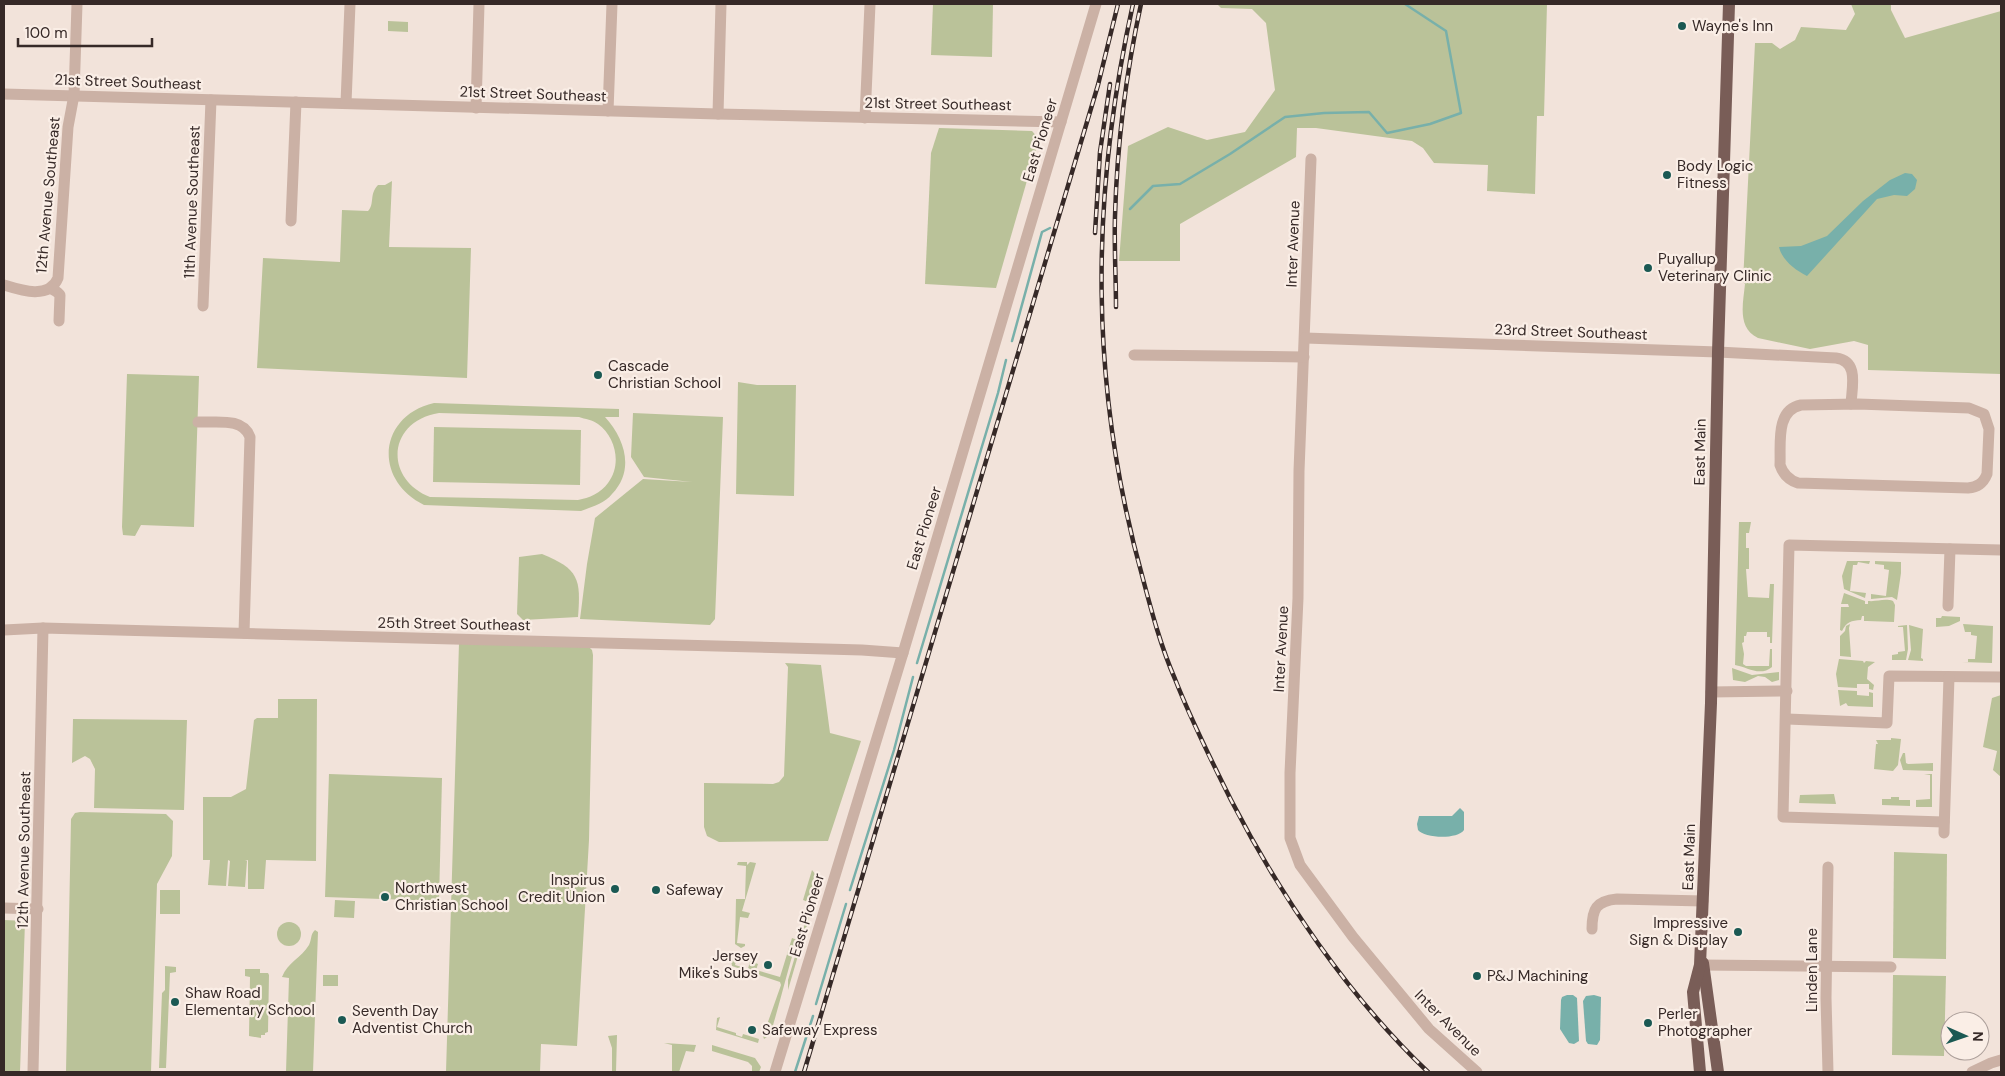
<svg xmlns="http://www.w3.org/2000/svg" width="2005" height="1076" font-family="'DM Sans',sans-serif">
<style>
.green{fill:#bac299;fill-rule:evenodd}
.water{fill:#78b0aa}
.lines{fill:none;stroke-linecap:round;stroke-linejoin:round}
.stream{stroke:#78b0aa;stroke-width:2.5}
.minor{stroke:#cbb1a5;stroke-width:11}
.major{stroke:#795d57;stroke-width:12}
.rail-casing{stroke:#362927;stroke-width:4.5}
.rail{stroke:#faeee6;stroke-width:2.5;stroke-dasharray:8;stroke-linecap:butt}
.poi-dot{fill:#1b5953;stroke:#faeee6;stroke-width:2}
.labels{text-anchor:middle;stroke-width:4.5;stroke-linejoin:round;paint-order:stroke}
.poi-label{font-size:15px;fill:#362927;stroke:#faeee6;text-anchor:start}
.street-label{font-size:15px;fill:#362927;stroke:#faeee6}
</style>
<rect width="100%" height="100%" fill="#f2e3da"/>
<g class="green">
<path d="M933 4H993L992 57 931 55Z"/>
<path d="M1217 4H1547L1544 116H1537L1535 194 1487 191 1488 165 1434 163 1423 148 1412 141 1316 128H1297L1296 157 1180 224V261H1119L1128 146 1168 127 1207 140 1245 132 1275 90 1266 23 1252 9 1221 8Z"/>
<path d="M1851 4H1891V10L1905 38 2001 11V374L1868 370V345L1854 341 1810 349 1758 338C1737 328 1743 304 1745 284L1743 282 1755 43H1772L1780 49 1795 40 1801 27 1846 30 1855 14Z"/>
<path d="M388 21 408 22V32L388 31Z"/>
<path d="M939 128 1032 131 1039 139 996 288 925 284 931 153Z"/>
<path d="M392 181 389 247 471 248 467 378 257 368 263 258 340 262 342 210 368 211C375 204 369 194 378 185H385Z"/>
<path d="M127 374 199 376 194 527 141 525 135 536 123 535 122 527Z"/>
<path d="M738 382 757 385H796L794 496 736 494Z"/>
<path d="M434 403 619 409V417H605C625 439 635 470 612 494 605 503 592 507 581 511L424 505C373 480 378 416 434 403ZM439 413 579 417C585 419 593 420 598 424 616 437 622 465 608 483 601 493 589 498 578 500L430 497C383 478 388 421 439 413Z"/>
<path d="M633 413 723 417 715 619 710 625 580 619 587 564 595 518 643 479 692 482 644 477 631 457Z"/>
<path d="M434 427 581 430 580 485 433 482Z"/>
<path d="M1739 522H1751L1749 533H1746V548H1749V569H1746L1748 597 1769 598 1770 584H1774L1772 643H1770V637H1767V632H1747L1746 636H1744V642L1742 643 1744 654 1743 664 1746 666H1769L1770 649H1772V667C1760 677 1747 667 1735 665Z"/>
<path d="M542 554C579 569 581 579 578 617L523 620 517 614 519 557Z"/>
<path d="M1847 561H1870L1869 564 1858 562 1857 565H1853L1850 591 1866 593 1865 598 1844 589 1842 576Z"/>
<path d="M1875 561 1901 562V573L1897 600 1892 597 1871 599V594L1886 596 1889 570 1884 569V565L1875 564Z"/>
<path d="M1844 593 1865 601V604H1868V601C1877 602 1884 598 1893 601L1895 605 1894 622 1867 621H1864V616H1862L1861 620C1851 621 1847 621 1842 631L1840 630 1841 607H1849L1848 604H1841Z"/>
<path d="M1942 616 1960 617V621L1949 626 1936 627V618H1941Z"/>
<path d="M1850 624 1849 628 1851 657 1840 656V636L1845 631 1846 626Z"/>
<path d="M1963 624 1993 626 1992 663 1962 662H1968V659H1975L1977 636 1971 635V632H1965Z"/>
<path d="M1907 625 1908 649 1906 660H1892V655L1898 654V652L1905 651 1903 627H1898V626Z"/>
<path d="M1909 625 1923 629 1921 658 1923 659V661L1908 660 1911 650Z"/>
<path d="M459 643 589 647 592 650 593 655 589 840 577 1046 541 1044 540 1072H446Z"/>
<path d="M1839 659 1863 661 1864 663 1866 661 1875 662 1868 667 1867 679 1874 685 1873 690 1869 689V684H1857V688L1838 687 1836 674Z"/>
<path d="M785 663 821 665 830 733 861 741 828 841 719 842 707 836 704 827V783L773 784 779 782 784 776 788 667Z"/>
<path d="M1732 668 1752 675 1779 672V680L1772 682 1765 677 1758 676 1745 682 1733 680Z"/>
<path d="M1838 690 1857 691V695L1869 696V692L1873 693V707L1848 706 1846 703 1840 706Z"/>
<path d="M2001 695V777L1993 770 1997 751 1983 747 1992 698Z"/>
<path d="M278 699H317L316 861 266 860 264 889H248V860L245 861H247L245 887 228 886 230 861 228 860 226 886 208 885 210 860H203V797H231L246 789 254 720 257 718H278Z"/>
<path d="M73 719 187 720 184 810 94 808 95 769 90 759 85 756 72 763Z"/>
<path d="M1891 738 1901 739 1898 765 1893 771 1874 769 1876 744H1878L1876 740H1891Z"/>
<path d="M1903 753H1905L1906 763 1908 764 1933 763V771L1903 770 1900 760Z"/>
<path d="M329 774 442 778 439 901 325 897Z"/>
<path d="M1924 774H1932V807H1916V800L1930 799V775Z"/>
<path d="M1834 794 1836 804 1799 803 1800 795Z"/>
<path d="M1891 797H1899V800H1910V806L1882 805V799H1891Z"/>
<path d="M80 812 166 814 173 821 172 856 157 884 151 1072H66L71 819 75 813Z"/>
<path d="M1894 852 1947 854 1946 959 1893 958Z"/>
<path d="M738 862H747V865L750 862 756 863 742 911 750 913 748 918 740 917 737 943 745 944V946L741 948 735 944 736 899H745L746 866 737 865Z"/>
<path d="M812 870 816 875 808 902 803 900Z"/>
<path d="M819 876V884L788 990V980Z"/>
<rect x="160" y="890" width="20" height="24"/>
<path d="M335 900 355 901 354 918 334 917Z"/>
<path d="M4 920 25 921 20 1072 4 1071Z"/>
<circle cx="289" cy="934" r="12"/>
<path d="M315 930 318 932 313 1072H286L289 978 282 977C288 962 301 958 309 945 312 939 310 935 315 930Z"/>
<path d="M792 938 797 940C787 972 780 1003 770 1035L764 1039 763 1036 781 985 780 982 732 966 731 959 733 957H737L735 965 748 969 750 961 758 964 756 970 780 977Z"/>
<path d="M165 966 176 967V972L170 973 166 1068H159L162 993 165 990Z"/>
<path d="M245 969H260V973H268L269 975 268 1032 265 1033V1035H261V1038L249 1036 250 977 245 976Z"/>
<rect x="323" y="975" width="15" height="11"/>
<path d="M1893 975 1946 976 1944 1056 1892 1055Z"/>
<path d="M720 1017 717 1027 736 1033V1035L742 1037 743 1034 759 1039 758 1043 716 1030 717 1018Z"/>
<path d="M617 1035 616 1072H612V1048L608 1036Z"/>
<path d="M664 1043 696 1045 694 1052 686 1051 679 1072H672V1045Z"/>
<path d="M712 1045 755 1058 761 1067 759 1072H752V1066L748 1062 712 1051Z"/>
</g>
<g class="water">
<path d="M1905 173 1912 174 1917 180 1915 189 1907 196 1894 195 1877 199 1807 276C1795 270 1782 260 1779 247L1801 246 1827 236 1863 201 1890 180Z"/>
<path d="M1460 808 1464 812V830C1457 840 1424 838 1418 830L1417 824 1419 816H1452Z"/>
<path d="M1567 995H1573L1577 998 1579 1041 1574 1044 1569 1043 1560 1029 1561 1000 1562 997Z"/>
<path d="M1594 995 1601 997 1600 1040 1597 1045 1588 1044 1586 1041 1583 1001 1586 996Z"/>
</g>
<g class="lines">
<g class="stream">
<path d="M1130 209 1153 186 1180 184 1230 154 1285 117 1324 113 1369 112 1387 133 1430 124 1461 113 1446 31 1405 4"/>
<path d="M1012 341 1042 232 1050 228"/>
<path d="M917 663 998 393 1006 360"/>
<path d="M850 890 894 750 913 677"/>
<path d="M816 1004 846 904"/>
<path d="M795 1072 813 1016"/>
</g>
<g class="minor">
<path d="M4 94 718 114 1061 122"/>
<path d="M346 103 350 4"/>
<path d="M476 108 479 4"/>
<path d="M608 111 612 4"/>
<path d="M718 114 721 4"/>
<path d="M865 118 870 4"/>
<path d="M1311 159 1299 471 1298 598 1290 773V838L1300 865 1353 937 1429 1029 1477 1072"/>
<path d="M291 221 296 102"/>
<path d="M4 285C20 290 49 300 58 278L68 127 74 95 77 4"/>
<path d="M50 288 57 292 60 295 59 321"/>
<path d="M203 306 211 100"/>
<path d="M1305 338 1718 352 1836 358C1859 361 1852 386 1851 404"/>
<path d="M1134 355 1304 357"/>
<path d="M1858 404 1969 408 1984 414 1989 429 1987 474C1983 484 1977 487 1968 488L1798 483C1789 480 1783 474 1780 465 1781 445 1775 410 1801 405Z"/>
<path d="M198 422C216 423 243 417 250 437L244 633"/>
<path d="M1948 606 1950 549"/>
<path d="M4 630 43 628 862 650 903 653"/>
<path d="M1711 692 1787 691"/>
<path d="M1787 719 1887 723 1889 676 2001 677"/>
<path d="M1944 822 1783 817 1789 545 2001 550"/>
<path d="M1944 833 1949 677"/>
<path d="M4 908 38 909"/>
<path d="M1592 929C1592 909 1596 901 1617 899L1703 901"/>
<path d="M1700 965 1891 967"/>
<path d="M33 1072 43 628"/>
<path d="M775 1072 903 653 1096 4"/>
<path d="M1828 1072 1826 998 1828 867"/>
<path d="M1972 1072 1991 1063 2001 1060"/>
</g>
<g class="major">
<path d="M1703 963 1718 1072"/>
<path d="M1700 1072 1693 992 1700 965 1711 703 1718 352 1729 4"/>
</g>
<defs>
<g id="rail">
<path d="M1133 4C1090 199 1089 386 1143 579 1152 613 1161 647 1175 679 1191 720 1211 760 1231 800 1281 897 1349 997 1428 1072"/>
<path d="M1095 233 1100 152 1110 84"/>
<path d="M1116 307C1116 277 1114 246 1115 216 1117 145 1126 73 1141 4"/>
<path d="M804 1072 1098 85 1118 4"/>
</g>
</defs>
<use href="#rail" class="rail-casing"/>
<use href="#rail" class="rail"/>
</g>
<g class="poi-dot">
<circle cx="1682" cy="26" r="5"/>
<circle cx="1667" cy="175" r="5"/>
<circle cx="1648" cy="268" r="5"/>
<circle cx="598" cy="375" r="5"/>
<circle cx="615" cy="889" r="5"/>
<circle cx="656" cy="890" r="5"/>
<circle cx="385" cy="897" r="5"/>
<circle cx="1738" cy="932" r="5"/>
<circle cx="768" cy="965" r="5"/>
<circle cx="1477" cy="976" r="5"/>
<circle cx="175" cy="1002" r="5"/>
<circle cx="342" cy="1020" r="5"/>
<circle cx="1648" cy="1023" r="5"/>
<circle cx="752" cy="1030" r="5"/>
</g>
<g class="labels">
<g class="poi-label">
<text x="1692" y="31">Wayne's Inn</text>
<text x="1677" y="171">Body Logic<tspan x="1677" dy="17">Fitness</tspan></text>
<text x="1658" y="264">Puyallup<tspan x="1658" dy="17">Veterinary Clinic</tspan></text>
<text x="608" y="371">Cascade<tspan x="608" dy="17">Christian School</tspan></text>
<text x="605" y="885" text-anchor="end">Inspirus<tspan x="605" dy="17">Credit Union</tspan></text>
<text x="395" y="893">Northwest<tspan x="395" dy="17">Christian School</tspan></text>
<text x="666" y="895">Safeway</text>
<text x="1728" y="928" text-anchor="end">Impressive<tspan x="1728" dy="17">Sign &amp; Display</tspan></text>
<text x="758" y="961" text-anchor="end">Jersey<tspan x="758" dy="17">Mike's Subs</tspan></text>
<text x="1487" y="981">P&amp;J Machining</text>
<text x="185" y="998">Shaw Road<tspan x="185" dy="17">Elementary School</tspan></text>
<text x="352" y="1016">Seventh Day<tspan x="352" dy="17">Adventist Church</tspan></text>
<text x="1658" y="1019">Perler<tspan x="1658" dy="17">Photographer</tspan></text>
<text x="762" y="1035">Safeway Express</text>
</g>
<g class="street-label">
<text transform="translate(128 82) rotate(2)" y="5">21st Street Southeast</text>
<text transform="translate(533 94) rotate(2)" y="5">21st Street Southeast</text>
<text transform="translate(938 104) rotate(1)" y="5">21st Street Southeast</text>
<text transform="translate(1040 140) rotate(-73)" y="5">East Pioneer</text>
<text transform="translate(48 195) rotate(-85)" y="5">12th Avenue Southeast</text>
<text transform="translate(192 202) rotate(-88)" y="5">11th Avenue Southeast</text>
<text transform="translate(1293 244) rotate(-88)" y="5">Inter Avenue</text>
<text transform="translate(1571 332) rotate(2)" y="5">23rd Street Southeast</text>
<text transform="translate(1700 452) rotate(-89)" y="5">East Main</text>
<text transform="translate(924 528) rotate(-73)" y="5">East Pioneer</text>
<text transform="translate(454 624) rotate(1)" y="5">25th Street Southeast</text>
<text transform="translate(1281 649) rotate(-87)" y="5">Inter Avenue</text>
<text transform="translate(24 850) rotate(-89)" y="5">12th Avenue Southeast</text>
<text transform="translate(1689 857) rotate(-88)" y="5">East Main</text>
<text transform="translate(807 915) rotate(-73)" y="5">East Pioneer</text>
<text transform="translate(1812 970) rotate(-90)" y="5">Linden Lane</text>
<text transform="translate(1448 1023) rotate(45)" y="5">Inter Avenue</text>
</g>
</g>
<rect width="2005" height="1076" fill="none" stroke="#362927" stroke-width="10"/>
<g transform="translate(1965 1036) rotate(92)"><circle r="24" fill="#faeee6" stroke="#ac9f9a"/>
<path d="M0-4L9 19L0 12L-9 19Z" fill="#1b5953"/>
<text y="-8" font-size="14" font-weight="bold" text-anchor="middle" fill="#362927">N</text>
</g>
<path d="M18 38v8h134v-8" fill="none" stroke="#362927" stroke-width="2.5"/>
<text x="25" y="38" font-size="15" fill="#362927" stroke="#faeee6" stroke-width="4" paint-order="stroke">100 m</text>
</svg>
